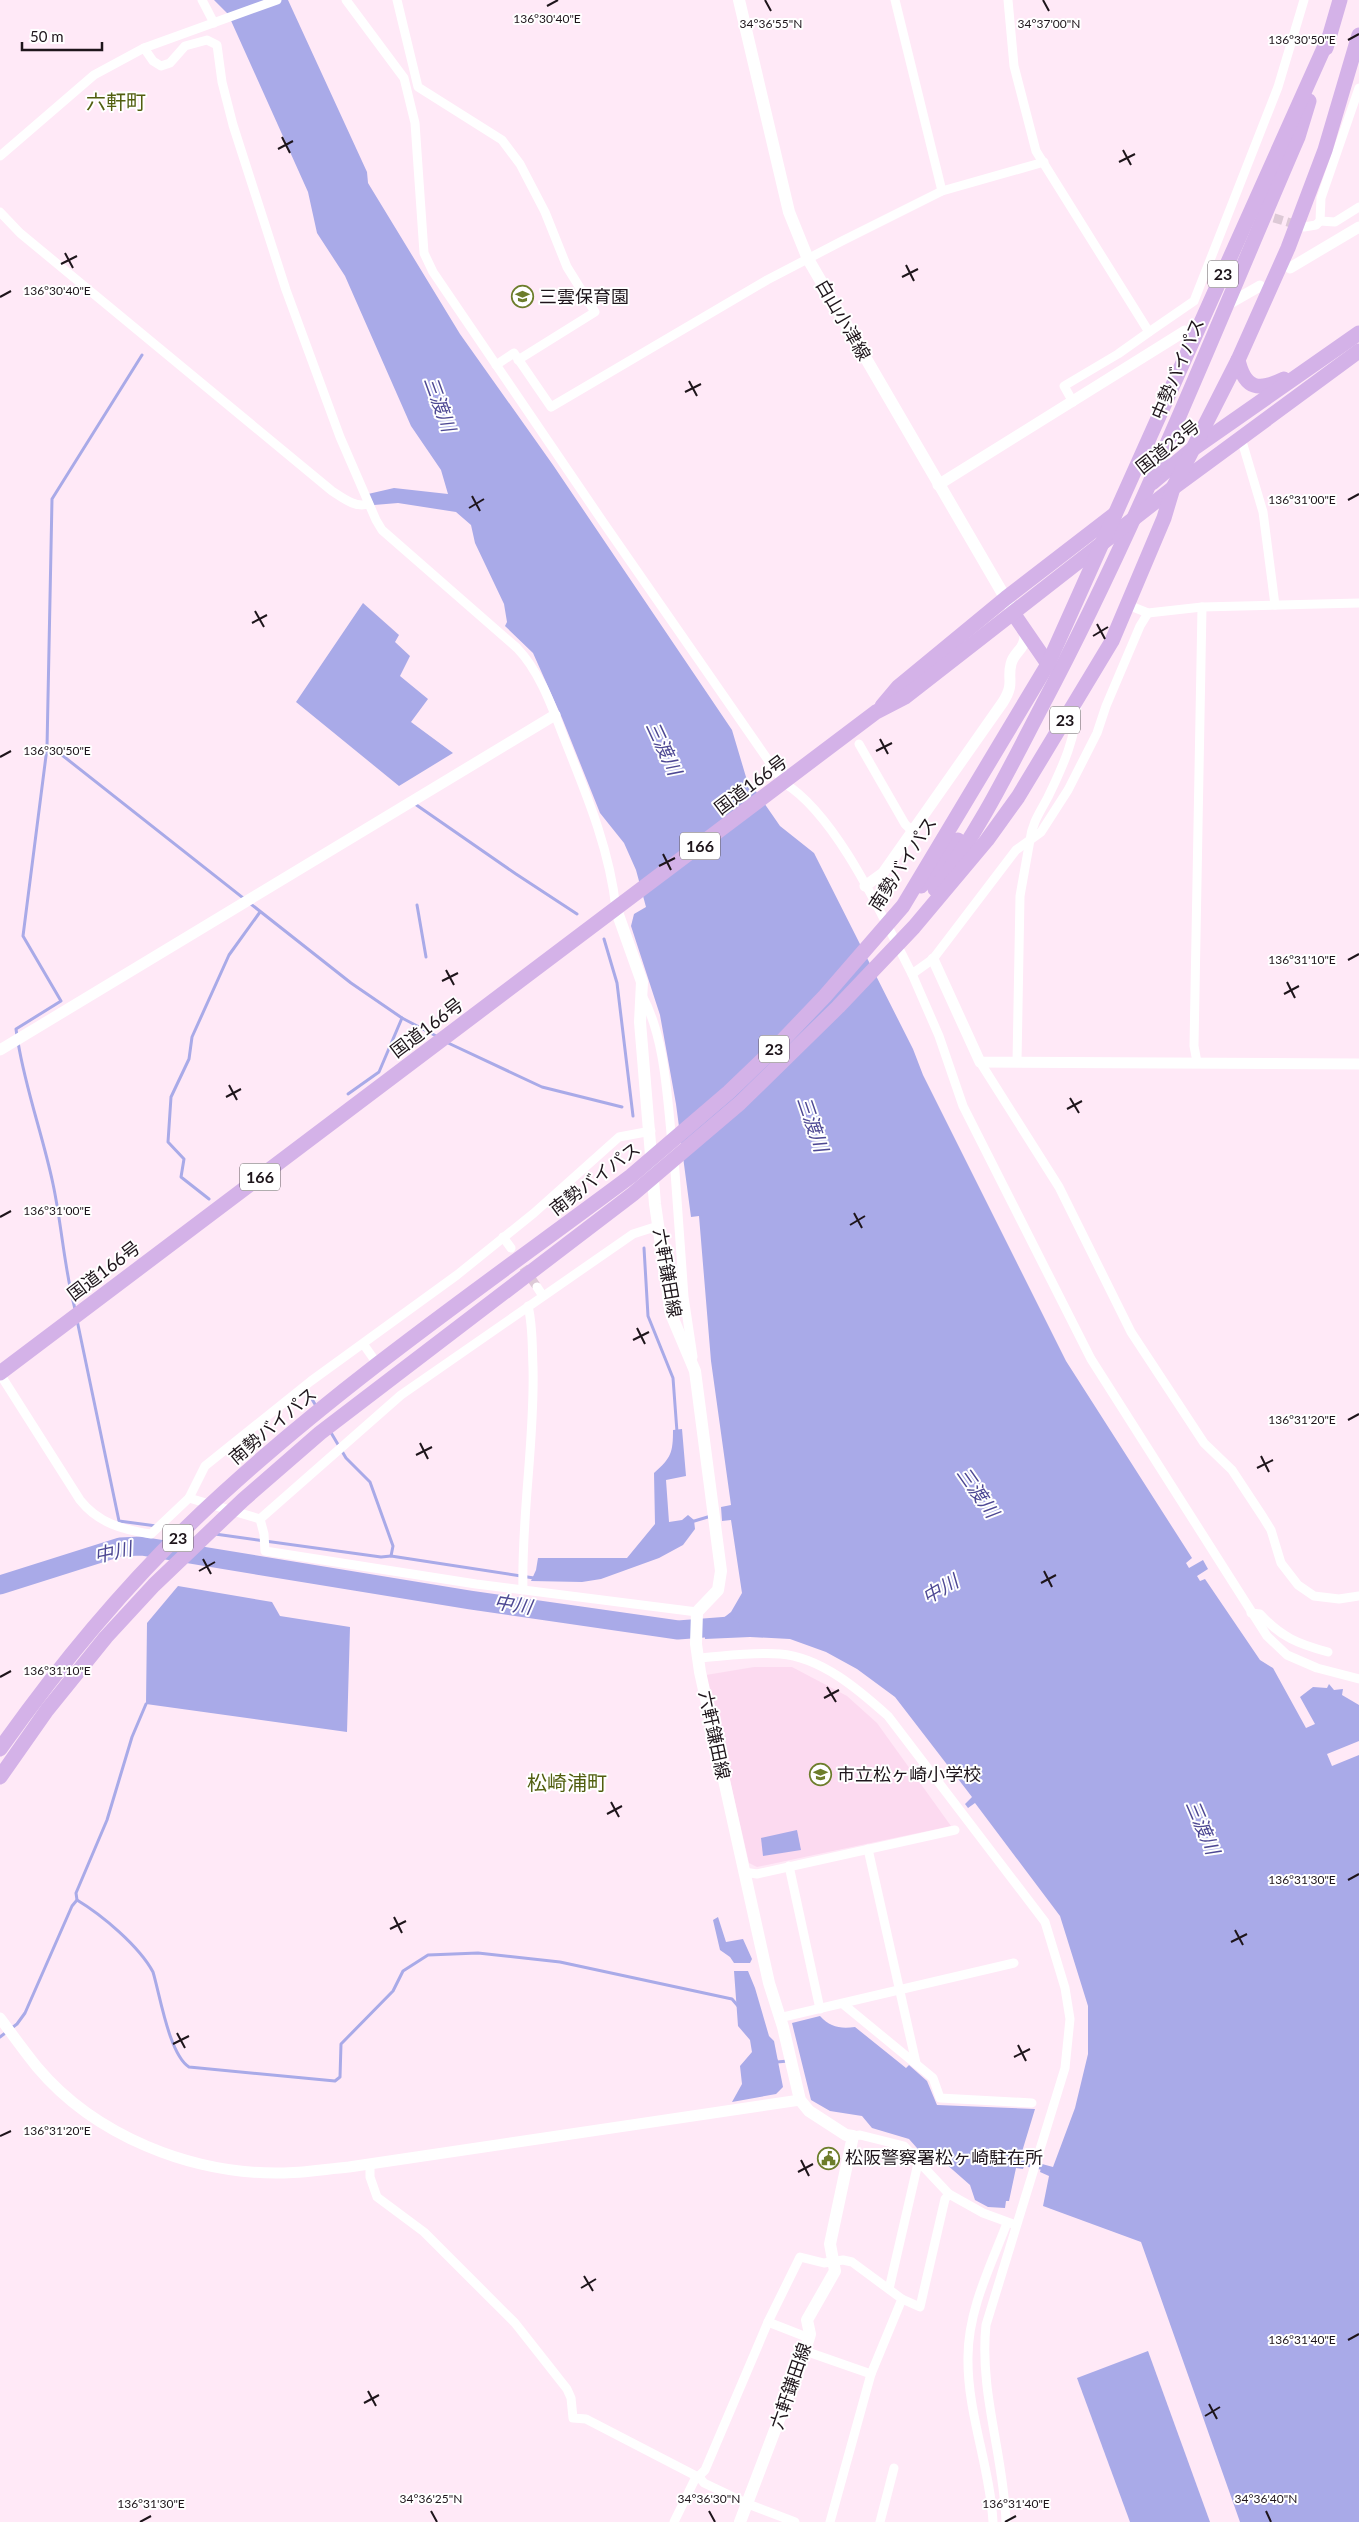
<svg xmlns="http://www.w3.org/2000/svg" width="1359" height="2522" font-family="Lato,'Noto Sans JP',sans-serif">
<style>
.built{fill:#fcdaf0}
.water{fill:#a9aae8}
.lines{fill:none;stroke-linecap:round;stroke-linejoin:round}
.stream{stroke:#a9aae8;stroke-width:3}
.river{stroke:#a9aae8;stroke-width:19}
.minor-tunnel{stroke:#ddc9d6;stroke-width:9;stroke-dasharray:9 4.5;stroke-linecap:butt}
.minor{stroke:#fff;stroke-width:9}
.tertiary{stroke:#fff;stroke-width:11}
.secondary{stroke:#fff;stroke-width:12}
.trunk{stroke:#d4b2e8;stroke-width:15}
.ticks{fill:none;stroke:#1e151b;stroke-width:2}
.labels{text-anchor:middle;stroke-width:4;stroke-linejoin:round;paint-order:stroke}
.shield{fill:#fff;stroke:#625b5f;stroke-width:1}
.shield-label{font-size:16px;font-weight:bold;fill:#1e151b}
.poi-label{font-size:18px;fill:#1e151b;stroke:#fff;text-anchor:start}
.street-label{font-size:18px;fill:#1e151b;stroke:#fff}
.water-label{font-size:19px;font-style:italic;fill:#4d4893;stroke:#fff}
.quarter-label{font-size:20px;fill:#515e0f;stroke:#fff}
.ticks-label{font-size:12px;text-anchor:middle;fill:#1e151b;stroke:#fff;stroke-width:4;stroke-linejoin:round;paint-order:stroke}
</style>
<rect width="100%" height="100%" fill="#ffe9f7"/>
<path class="built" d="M754 1667H792L847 1696 877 1723 951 1826 757 1867 749 1863 706 1675Z"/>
<g class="water">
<path d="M214 0H288L367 172 368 183 460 334 553 465 732 730 746 777 780 826 814 853 913 1049 923 1075 1066 1361 1192 1558 1186 1563 1189 1568 1203 1560 1208 1569 1197 1576 1200 1581 1205 1579 1260 1660 1273 1668 1306 1728 1315 1724 1300 1697 1313 1687 1327 1688 1329 1684 1334 1690 1343 1689 1342 1695 1359 1705V1741L1327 1754 1332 1766 1359 1755V2522H1240L1141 2242 1043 2206 1049 2176 1040 2172 1042 2164 1053 2167 1075 2108 1088 2054V2006L1060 1916 975 1803 968 1808 965 1804 972 1797 895 1697 857 1669 826 1652 790 1639 750 1637 705 1639V1620L722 1619 731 1612 742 1593 731 1520 722 1521 721 1507 731 1505 711 1361 699 1216 691 1217 676 1104 660 1015 631 926 634 914 646 907 636 870 624 843 600 813 562 718 533 653 505 626 507 622 504 604 475 543 471 525 456 512 398 503 374 505 368 494 394 488 448 494 441 470 411 426 345 276 317 233 308 192 228 14Z"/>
<path d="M363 603 399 635 395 642 410 656 400 676 428 699 411 722 453 753 399 786 296 702Z"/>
<path d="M682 1429 686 1476 666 1480 669 1522 682 1520 688 1515 694 1520 695 1529 683 1545 659 1558 601 1579 582 1582 531 1581 536 1570 538 1558H627L655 1524 654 1473C671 1458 673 1453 673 1430Z"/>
<path d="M178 1586 272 1602 280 1616 350 1627 347 1732 146 1704 147 1623Z"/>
<path d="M797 1830 801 1850 763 1856 761 1838Z"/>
<path d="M718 1917 726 1942 743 1939 752 1959 750 1963H734L730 1957 720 1950 713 1920Z"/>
<path d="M734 1971H748L755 1988 769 2036 774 2041 783 2087 776 2094 732 2102 742 2084 740 2066 752 2052 750 2040 738 2026Z"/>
<path d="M820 2016C830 2027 840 2029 855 2027L906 2068 909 2065 927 2081 937 2105 1035 2109 1021 2155 1027 2159 1023 2169 1016 2168 1009 2201H1006L1005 2208 988 2207 975 2200 970 2185 945 2163 924 2156 909 2139 872 2128 862 2116 830 2111 811 2100 792 2023Z"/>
<path d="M1148 2351 1210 2522H1130L1077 2378Z"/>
</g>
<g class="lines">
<g class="stream">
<path d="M47 748H53L351 983 402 1018 438 1037"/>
<path d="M415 804 516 874 577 914"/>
<path d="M417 905 426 957"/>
<path d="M604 939 617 983 633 1116"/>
<path d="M17 1036 16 1029 61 1001 23 936 47 748 52 499 142 355"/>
<path d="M18 1042C26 1091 43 1136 53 1184 62 1226 64 1268 75 1309"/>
<path d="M446 1042 542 1087 622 1107"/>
<path d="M348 1094 379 1072 402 1018"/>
<path d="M209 1199 181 1177 184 1159 168 1142 171 1097 189 1059 192 1037 229 955 260 912"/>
<path d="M644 1248 648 1316 673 1378 677 1432"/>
<path d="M77 1320 119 1521 179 1529"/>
<path d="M309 1394 316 1406"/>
<path d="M330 1431 346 1458 370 1482 393 1546 391 1556 534 1578"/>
<path d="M691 1522 711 1516"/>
<path d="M215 1534 381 1557 391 1556"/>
<path d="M77 1900C102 1915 139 1946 153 1972 160 1995 169 2054 189 2067L335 2081 340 2077 341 2044 393 1991 403 1971 428 1955 478 1953 560 1962 732 1999 738 2006"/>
<path d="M0 2037 17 2024 25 2013 72 1906 77 1900 76 1893 107 1820 132 1737 146 1704"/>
<path d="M776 2060 777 2062 788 2061"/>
<path d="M1022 2164 1045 2169"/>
</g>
<path class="river" d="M0 1585 120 1547 141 1546 470 1600 678 1630 730 1626"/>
<g class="minor-tunnel">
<path d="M1261 214 1301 226"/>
<path d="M516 1256 537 1287"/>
</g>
<g class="minor">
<path d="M202 0 214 23"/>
<path d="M346 0 404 78 415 123 424 253 433 272 603 522 784 783C837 815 883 918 912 974L933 959 1016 850 1030 840C1032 823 1040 812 1048 797 1063 766 1077 736 1077 702"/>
<path d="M397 0 418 87 502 140 520 164 545 212 567 267 595 312 518 360"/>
<path d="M895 0 942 191"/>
<path d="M1008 0 1014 66 1036 151 1149 332 1118 354 1064 386 1073 402"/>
<path d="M144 48 153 61 161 66 170 63 185 46 207 40 217 45 222 82 233 125 286 290 340 437 376 520 382 530 517 648C540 672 552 707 564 738 586 793 610 850 616 909"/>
<path d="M0 156 94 75 144 48 277 0"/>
<path d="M0 212 20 233 332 491C343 498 355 508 368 504"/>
<path d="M1320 221 1335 222 1359 207"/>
<path d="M1304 227 1316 225 1320 221 1321 198 1359 88"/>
<path d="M1149 332 1194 301 1278 87 1304 0"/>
<path d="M496 365 514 353 551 407 767 280 842 241 942 191 1044 162"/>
<path d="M1241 438 1263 512 1275 605"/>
<path d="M1128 605 1148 613 1202 607 1359 603"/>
<path d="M859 744 905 824 913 832"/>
<path d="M912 974 939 1036 963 1106 1091 1359 1267 1636 1287 1655 1317 1668 1359 1679"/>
<path d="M642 995C665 1038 667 1095 672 1143"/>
<path d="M980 1062 1059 1187 1131 1332 1204 1443 1232 1470 1263 1517 1271 1530 1281 1563 1298 1585 1314 1596 1339 1599 1359 1596"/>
<path d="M1017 1062 1020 896 1030 840 1041 832 1068 790 1097 733 1106 706 1140 626 1148 613"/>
<path d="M1197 1062 1194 1046 1202 607"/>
<path d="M674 1158 684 1297 693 1357"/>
<path d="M503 1237 511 1248"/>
<path d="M537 1287 543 1296"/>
<path d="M364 1345 378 1365"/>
<path d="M0 1374 80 1500C98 1523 123 1530 151 1534L189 1498 260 1519 264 1534 265 1551 476 1584 697 1612"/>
<path d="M189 1498 205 1466 311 1381 457 1275 534 1213 619 1137 651 1131"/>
<path d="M260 1519 401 1395 633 1234 658 1226"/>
<path d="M523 1590C521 1516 535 1441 533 1367 532 1346 533 1326 528 1306"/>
<path d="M1251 1613 1260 1614C1281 1637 1298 1644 1328 1652"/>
<path d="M699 1658C726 1656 753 1652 780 1654 821 1657 859 1690 888 1716L1045 1922 1065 1988 1070 2019 1065 2068 986 2325C979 2392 1004 2456 1006 2522"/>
<path d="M868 1849 916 2063"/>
<path d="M789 1866 820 2009"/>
<path d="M744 1872 757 1874 955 1830"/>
<path d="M843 2004 933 2078 940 2098 1032 2103"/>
<path d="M779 2018 1014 1963"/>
<path d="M853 2136 860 2135 904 2146 949 2194 983 2213 1013 2224"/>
<path d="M370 2164V2177L377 2197 424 2232 515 2323 567 2389 571 2398 573 2418 586 2419 700 2478 704 2483 748 2504 795 2522"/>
<path d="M889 2289 919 2159"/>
<path d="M902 2299 920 2307 945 2199 949 2194"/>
<path d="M768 2322 809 2338"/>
<path d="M805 2351 871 2374"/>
<path d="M674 2522 694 2481 705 2470 768 2322 800 2257 824 2263 843 2260 852 2262 902 2299 871 2374 830 2522"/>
<path d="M880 2522 894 2468"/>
<path d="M993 2522C990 2466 967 2413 968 2357 968 2310 991 2265 1007 2223"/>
</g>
<g class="tertiary">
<path d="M1290 268 1359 227"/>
<path d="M1225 306 1260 286"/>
<path d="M938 485 1185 331"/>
<path d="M865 886 883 873 1003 702C1015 683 1007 680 1011 664 1014 651 1026 650 1025 633"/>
<path d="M933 959 980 1062 1359 1064"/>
<path d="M0 1050 555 715"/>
<path d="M0 2018C12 2034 24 2051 37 2067 95 2136 191 2174 280 2173 303 2173 326 2169 349 2167L800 2100"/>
</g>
<g class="secondary">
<path d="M739 0 789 212 808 259 1010 606"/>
<path d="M616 909 642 982 640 1022 655 1204 671 1314 695 1371 721 1571 718 1590 697 1612 696 1644 700 1672 769 1983 783 2027 800 2100 809 2111 846 2135 853 2136 830 2244 835 2271 807 2320 810 2334 805 2351 740 2522"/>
</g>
<g class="trunk">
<path d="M1326 48 1340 0"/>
<path d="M1238 360C1245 390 1259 391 1284 379"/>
<path d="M1152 483 1190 451 1359 333"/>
<path d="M1013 613 1048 664"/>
<path d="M882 706 898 687 1006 598 1115 514"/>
<path d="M921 886 958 840"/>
<path d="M935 889C979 832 1010 767 1043 704 1140 521 1216 327 1298 137L1309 101"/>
<path d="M0 1373 876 712 905 697 1173 488 1359 351"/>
<path d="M0 1749C65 1657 139 1569 223 1493 350 1377 493 1279 631 1176L729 1092 782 1041 825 996 903 906 1048 664 1328 39"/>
<path d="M0 1777 47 1710 106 1637 154 1585 243 1500 320 1433 633 1194 740 1103 838 1007 914 927 987 840 1018 797 1112 641 1164 518 1173 488 1238 360 1288 248 1325 150 1359 35"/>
</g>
</g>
<path class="ticks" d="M765 0 771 11M1043 0 1049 11M547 6 558 0M1348 40 1359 34M282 137 290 153M278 149 293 141M1123 150 1131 165M1119 162 1135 154M65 253 73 268M61 264 77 256M906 265 914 281M902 277 918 269M0 297 11 291M689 381 697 396M685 392 701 384M472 496 480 511M1348 500 1359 494M469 508 484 499M255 611 264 627M252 623 267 615M1097 624 1105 639M1093 636 1108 627M880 739 888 754M876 751 892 743M0 757 11 751M663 854 671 870M659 866 675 858M1348 960 1359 954M446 970 454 985M442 981 458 973M1287 982 1295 998M1284 994 1299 986M229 1085 237 1100M226 1097 241 1089M1070 1098 1079 1113M1067 1109 1082 1101M854 1213 862 1228M0 1217 11 1211M850 1225 865 1216M637 1328 645 1344M633 1340 649 1332M1348 1420 1359 1414M420 1443 428 1459M416 1455 432 1447M1261 1456 1269 1472M1257 1468 1273 1460M203 1559 211 1574M199 1571 215 1562M1044 1571 1052 1587M1041 1583 1056 1575M0 1677 11 1671M827 1687 836 1702M824 1698 839 1690M611 1802 619 1817M607 1814 622 1806M1348 1880 1359 1874M394 1917 402 1933M390 1929 406 1921M1235 1930 1243 1945M1231 1942 1247 1934M177 2033 185 2048M173 2044 189 2036M1018 2045 1026 2061M1014 2057 1030 2049M0 2136 11 2131M801 2160 809 2176M798 2172 813 2164M584 2276 593 2291M581 2288 596 2279M1348 2340 1359 2334M368 2391 376 2406M364 2403 379 2395M1209 2404 1217 2419M1205 2416 1220 2407M431 2511 437 2522M709 2511 715 2522M1266 2511 1271 2522M140 2522 151 2516M1005 2522 1016 2516"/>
<defs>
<symbol id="school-ring" viewBox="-11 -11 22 22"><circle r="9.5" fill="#fff" stroke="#6d7d2b" stroke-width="1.5"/><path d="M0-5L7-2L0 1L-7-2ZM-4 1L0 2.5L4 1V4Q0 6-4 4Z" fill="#6d7d2b"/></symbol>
<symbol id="civic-ring" viewBox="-11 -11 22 22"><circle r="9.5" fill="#fff" stroke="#6d7d2b" stroke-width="1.5"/><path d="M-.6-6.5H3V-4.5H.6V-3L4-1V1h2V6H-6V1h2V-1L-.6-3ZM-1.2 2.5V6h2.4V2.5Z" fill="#6d7d2b"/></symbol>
</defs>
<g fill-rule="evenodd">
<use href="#school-ring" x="510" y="284" width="25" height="25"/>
<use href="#school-ring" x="808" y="1762" width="25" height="25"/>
<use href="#civic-ring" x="816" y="2146" width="25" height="25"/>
</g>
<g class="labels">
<g class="shield">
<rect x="1208" y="260.5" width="30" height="27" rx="4"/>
<rect x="1050" y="706.5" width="30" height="27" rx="4"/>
<rect x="680" y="832.5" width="40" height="27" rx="4"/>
<rect x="759" y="1035.5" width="30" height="27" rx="4"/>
<rect x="240" y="1163.5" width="40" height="27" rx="4"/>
<rect x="163" y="1524.5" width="30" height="27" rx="4"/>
</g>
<g class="shield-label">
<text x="1223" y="280">23</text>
<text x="1065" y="726">23</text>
<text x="700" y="852">166</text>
<text x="774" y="1055">23</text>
<text x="260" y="1183">166</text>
<text x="178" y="1544">23</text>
</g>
<g class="poi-label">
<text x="539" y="303">三雲保育園</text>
<text x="837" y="1781">市立松ヶ崎小学校</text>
<text x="845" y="2164">松阪警察署松ヶ崎駐在所</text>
</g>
<g class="street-label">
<text transform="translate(843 320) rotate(60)" y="6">白山小津線</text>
<text transform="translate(1178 369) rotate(-67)" y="6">中勢バイパス</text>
<text transform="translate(1168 447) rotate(-38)" y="6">国道23号</text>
<text transform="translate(751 785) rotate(-37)" y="6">国道166号</text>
<text transform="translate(903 864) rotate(-57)" y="6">南勢バイパス</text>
<text transform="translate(427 1028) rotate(-37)" y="6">国道166号</text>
<text transform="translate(595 1179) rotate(-37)" y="6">南勢バイパス</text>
<text transform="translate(104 1271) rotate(-37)" y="6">国道166号</text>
<text transform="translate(667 1273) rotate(80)" y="6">六軒鎌田線</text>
<text transform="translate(273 1426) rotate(-40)" y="6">南勢バイパス</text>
<text transform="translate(714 1735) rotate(78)" y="6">六軒鎌田線</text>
<text transform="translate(791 2386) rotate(-71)" y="6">六軒鎌田線</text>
</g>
<g class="water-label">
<text transform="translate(440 404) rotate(70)" y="7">三渡川</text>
<text transform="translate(664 748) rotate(65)" y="7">三渡川</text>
<text transform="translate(813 1124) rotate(71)" y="7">三渡川</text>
<text transform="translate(978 1492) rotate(55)" y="7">三渡川</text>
<text transform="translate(113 1552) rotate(-12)" y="7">中川</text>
<text transform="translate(940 1589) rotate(-30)" y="7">中川</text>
<text transform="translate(513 1604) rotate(9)" y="7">中川</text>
<text transform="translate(1203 1827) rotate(67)" y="7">三渡川</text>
</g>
<g class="quarter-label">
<text x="116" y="109">六軒町</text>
<text x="567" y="1790">松崎浦町</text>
</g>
</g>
<g class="ticks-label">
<text x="547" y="23">136°30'40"E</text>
<text x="771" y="28">34°36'55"N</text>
<text x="1049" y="28">34°37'00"N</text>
<text x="1302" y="44">136°30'50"E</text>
<text x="57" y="295">136°30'40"E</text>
<text x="1302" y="504">136°31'00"E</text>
<text x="57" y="755">136°30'50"E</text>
<text x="1302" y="964">136°31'10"E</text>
<text x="57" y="1215">136°31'00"E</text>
<text x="1302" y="1424">136°31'20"E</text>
<text x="57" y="1675">136°31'10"E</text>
<text x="1302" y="1884">136°31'30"E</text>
<text x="57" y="2135">136°31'20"E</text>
<text x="1302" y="2344">136°31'40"E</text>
<text x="431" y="2503">34°36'25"N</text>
<text x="709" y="2503">34°36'30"N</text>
<text x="1266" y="2503">34°36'40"N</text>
<text x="151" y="2508">136°31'30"E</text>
<text x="1016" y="2508">136°31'40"E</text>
</g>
<path d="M22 42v8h80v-8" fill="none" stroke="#1e151b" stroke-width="2.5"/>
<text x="30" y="42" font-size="15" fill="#1e151b" stroke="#ffffff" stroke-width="4" paint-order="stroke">50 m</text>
</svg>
